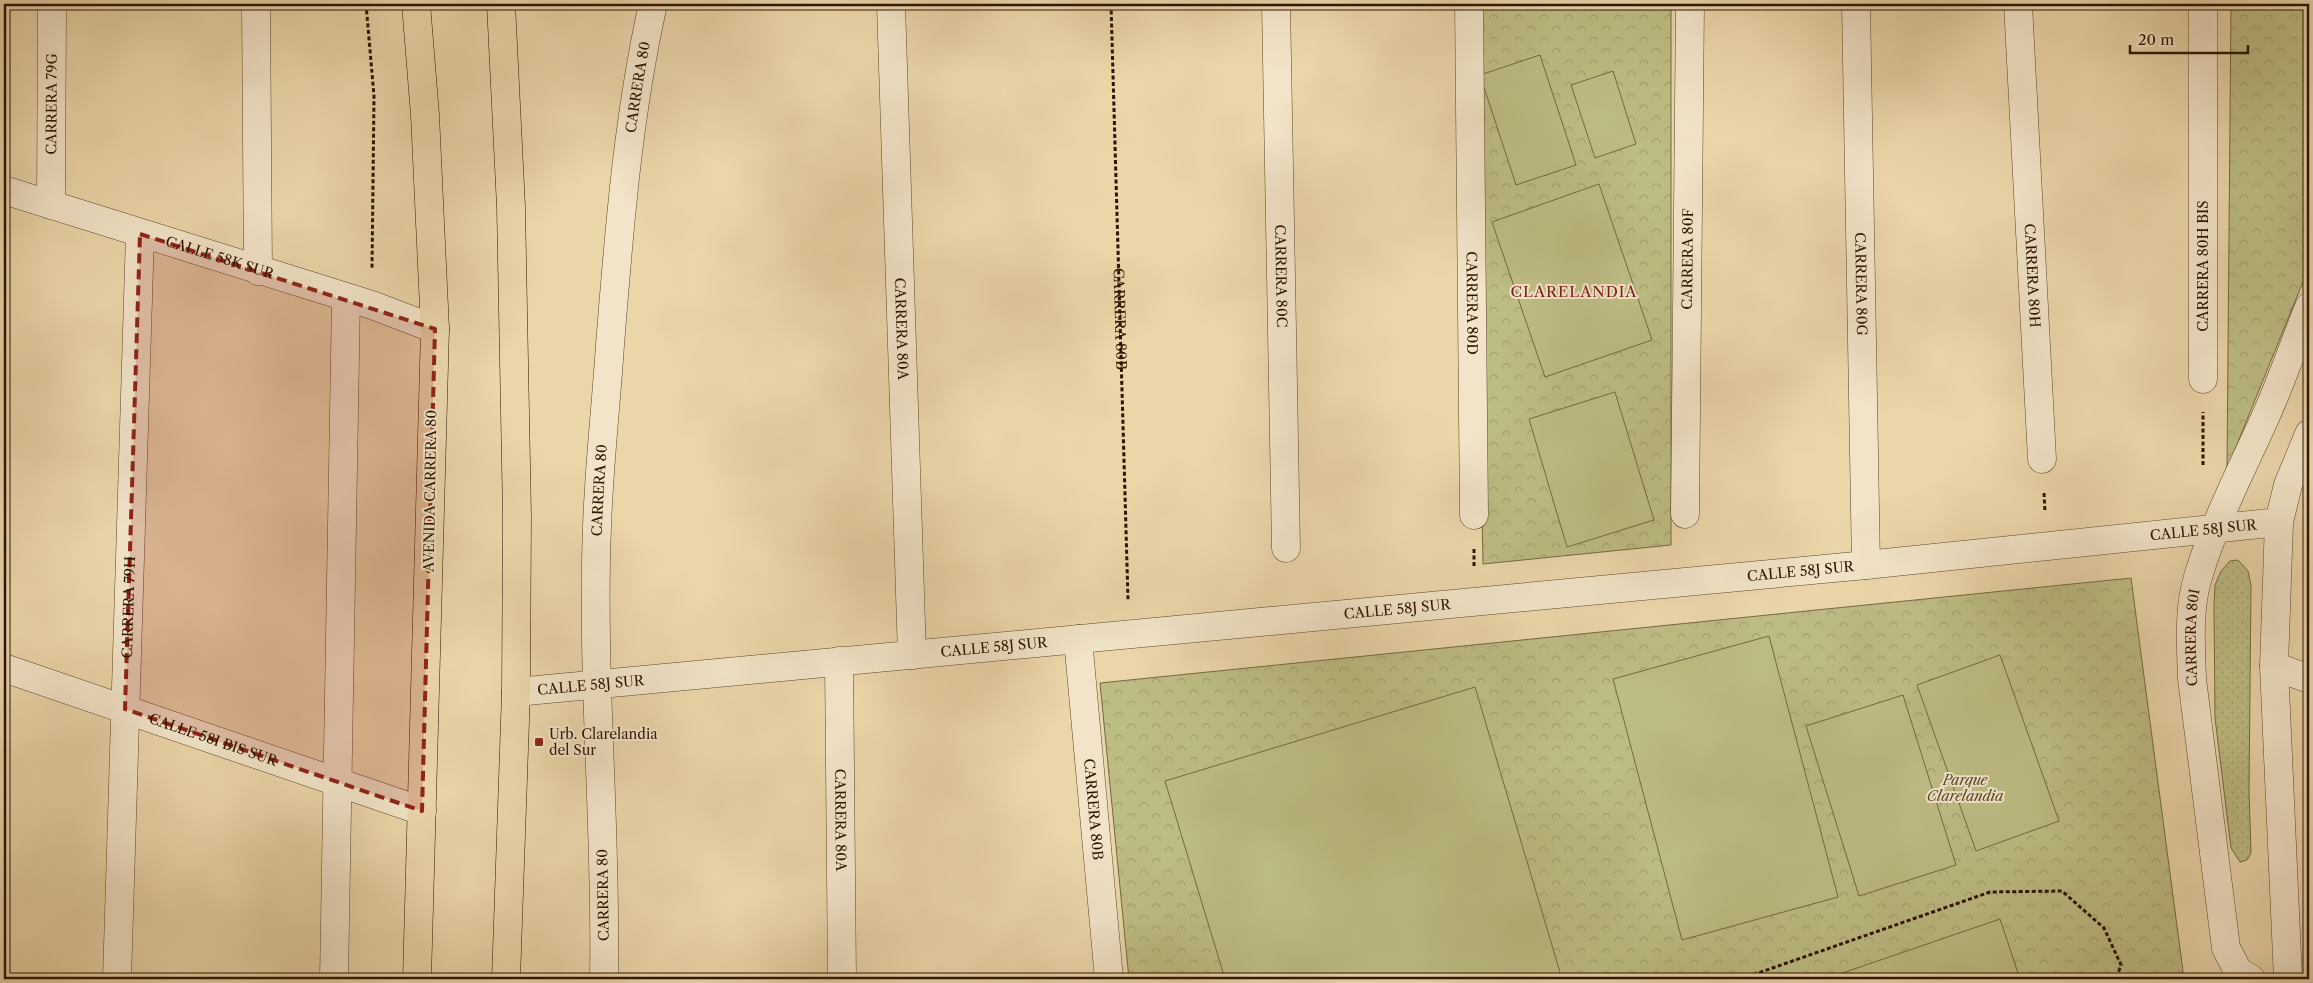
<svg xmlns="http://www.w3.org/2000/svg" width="2313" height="983" font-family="'Libre Caslon Text',serif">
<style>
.grass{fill:url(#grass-dots);stroke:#756842}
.park{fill:url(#park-crowns);stroke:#756842}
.pitch{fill:#bdbc84;stroke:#756842}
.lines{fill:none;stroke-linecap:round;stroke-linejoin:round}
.minor-casing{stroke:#5c452a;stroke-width:29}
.major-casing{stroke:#2d1500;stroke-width:29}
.path{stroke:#2d1500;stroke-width:3;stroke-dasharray:4 2.5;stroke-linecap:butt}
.minor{stroke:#f2e4c8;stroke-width:28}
.major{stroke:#ebd6aa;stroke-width:28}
.marked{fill:#8f2418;fill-opacity:0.2;stroke:#8f2418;stroke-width:4;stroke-dasharray:10 6;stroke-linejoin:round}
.poi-dot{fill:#8f2418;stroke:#f2e4c8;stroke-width:2}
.labels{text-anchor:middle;stroke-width:4;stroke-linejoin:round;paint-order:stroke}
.street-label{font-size:14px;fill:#2d1500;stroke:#f2e4c8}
.poi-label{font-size:14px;fill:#2d1500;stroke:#f2e4c8;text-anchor:start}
.park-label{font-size:14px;font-style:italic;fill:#584728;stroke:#f2e4c8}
.neighbourhood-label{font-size:15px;letter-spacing:1px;fill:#7a1f14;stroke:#f2e4c8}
</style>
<defs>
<pattern id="grass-dots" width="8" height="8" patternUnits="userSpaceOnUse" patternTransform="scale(1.25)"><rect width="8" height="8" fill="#bdbc84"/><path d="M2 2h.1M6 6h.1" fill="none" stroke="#a3a170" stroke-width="1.8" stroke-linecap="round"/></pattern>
<pattern id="park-crowns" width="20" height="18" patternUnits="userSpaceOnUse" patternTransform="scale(1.25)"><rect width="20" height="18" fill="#bdbc84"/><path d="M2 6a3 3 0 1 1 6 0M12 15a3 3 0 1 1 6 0" fill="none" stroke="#a3a170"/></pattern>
</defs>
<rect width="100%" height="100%" fill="#ebd6aa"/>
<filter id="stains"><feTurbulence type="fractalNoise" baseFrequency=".004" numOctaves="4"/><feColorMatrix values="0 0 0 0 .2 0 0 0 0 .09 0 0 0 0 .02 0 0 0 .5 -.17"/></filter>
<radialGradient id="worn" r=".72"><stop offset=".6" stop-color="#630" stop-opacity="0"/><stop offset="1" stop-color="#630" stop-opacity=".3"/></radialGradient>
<path class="grass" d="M2238 560 2248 571 2251 585 2249 791 2251 853 2247 860 2240 862 2231 848 2215 718 2214 605 2215 585 2221 571 2230 561Z"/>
<g class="park">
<path d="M1473 4H1671V545L1483 564Z"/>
<path d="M2231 4H2309V267L2227 469Z"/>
<path d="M2131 578 2184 979H1129L1100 683Z"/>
</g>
<g class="pitch">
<path d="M1540 55 1576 165 1516 185 1480 75Z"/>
<path d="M1613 71 1636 144 1595 158 1571 85Z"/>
<path d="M1599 184 1652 340 1545 377 1492 222Z"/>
<path d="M1615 392 1654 520 1567 547 1529 419Z"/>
<path d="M1769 636 1838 897 1682 940 1613 679Z"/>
<path d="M2000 655 2059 821 1976 851 1917 685Z"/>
<path d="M1475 687 1562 979H1225L1165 781Z"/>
<path d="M1903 695 1956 865 1859 896 1806 726Z"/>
<path d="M2000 919 2020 979H1825Z"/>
</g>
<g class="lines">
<defs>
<g id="minor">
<path d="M256 4 258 271"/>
<path id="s2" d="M891 4 912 655"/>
<path id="s3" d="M1276 4 1286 548"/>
<path id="s4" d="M1469 4 1474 515"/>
<path id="s5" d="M1856 4 1866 565"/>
<path id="s6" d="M2018 4 2042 459"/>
<path d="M2203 4V379"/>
<path id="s7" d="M4 190 372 305 435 329"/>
<path id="s8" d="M51 205 52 4"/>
<path id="s9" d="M1685 514 1690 4"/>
<path id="s10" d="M1078 639 1109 979"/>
<path id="s11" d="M839 661 842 979"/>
<path d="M2274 666 2309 679"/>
<path id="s12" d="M4 668 422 811"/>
<path id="s13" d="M516 692 1866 565 2279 522"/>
<path id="s14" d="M117 979 140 234"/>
<path d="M334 979 346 299"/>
<path id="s15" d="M604 979C607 828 591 677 597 527 599 466 606 406 610 345 619 231 628 116 653 4"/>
<path id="s16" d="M2251 979 2238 971 2226 948 2192 679C2191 646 2188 609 2198 577 2214 523 2241 471 2264 420 2281 383 2294 344 2309 307"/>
<path d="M2288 979 2274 666 2279 522 2288 485 2309 434"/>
</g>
<g id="major">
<path d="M416 4 425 115 435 329 417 979"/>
<path d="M501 4 511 207 517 516 516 692 506 979"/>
</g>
</defs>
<use href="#minor" class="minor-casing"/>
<use href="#major" class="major-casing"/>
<g class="path">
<path d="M366 4 374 96 372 269"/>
<path id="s1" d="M1111 4 1128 600"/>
<path d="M2203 465V412"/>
<path d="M2044 493 2045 512"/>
<path d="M1474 549V568"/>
<path d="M1741 979 1990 892 2062 891 2104 928 2121 965 2116 979"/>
</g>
<use href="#minor" class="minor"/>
<use href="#major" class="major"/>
</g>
<path class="marked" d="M140 234 435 329 422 811 125 709Z"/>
<rect class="poi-dot" x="534" y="737" width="10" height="10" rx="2.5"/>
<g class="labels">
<g class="street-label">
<text dy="5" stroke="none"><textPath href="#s15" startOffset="894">CARRERA 80</textPath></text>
<text dy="5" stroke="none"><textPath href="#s8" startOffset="101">CARRERA 79G</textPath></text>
<text dy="5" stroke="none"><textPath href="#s7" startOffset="226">CALLE 58K SUR</textPath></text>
<text dy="5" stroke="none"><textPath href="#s9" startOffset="255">CARRERA 80F</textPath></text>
<text transform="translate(2203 266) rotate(-90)" y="5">CARRERA 80H BIS</text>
<text dy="5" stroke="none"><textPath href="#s3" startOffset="272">CARRERA 80C</textPath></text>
<text dy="5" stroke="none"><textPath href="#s6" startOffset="272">CARRERA 80H</textPath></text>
<text dy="5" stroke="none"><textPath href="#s5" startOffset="280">CARRERA 80G</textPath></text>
<text dy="5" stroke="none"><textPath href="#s4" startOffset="299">CARRERA 80D</textPath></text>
<text dy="5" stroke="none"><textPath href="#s1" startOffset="315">CARRERA 80B</textPath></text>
<text dy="5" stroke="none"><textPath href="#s2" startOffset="325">CARRERA 80A</textPath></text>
<text dy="5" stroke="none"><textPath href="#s15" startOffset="489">CARRERA 80</textPath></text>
<text transform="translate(430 491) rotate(-89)" y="5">AVENIDA CARRERA 80</text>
<text dy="5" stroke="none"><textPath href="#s13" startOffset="1695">CALLE 58J SUR</textPath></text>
<text dy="5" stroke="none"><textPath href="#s13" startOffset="1290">CALLE 58J SUR</textPath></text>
<text dy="5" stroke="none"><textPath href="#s14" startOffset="372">CARRERA 79H</textPath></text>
<text dy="5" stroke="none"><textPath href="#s13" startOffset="885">CALLE 58J SUR</textPath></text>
<text dy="5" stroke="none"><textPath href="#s16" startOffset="354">CARRERA 80I</textPath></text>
<text dy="5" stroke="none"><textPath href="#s13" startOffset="480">CALLE 58J SUR</textPath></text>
<text dy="5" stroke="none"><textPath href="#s13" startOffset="75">CALLE 58J SUR</textPath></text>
<text dy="5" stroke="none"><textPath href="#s12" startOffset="221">CALLE 58I BIS SUR</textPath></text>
<text dy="5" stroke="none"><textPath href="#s10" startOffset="171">CARRERA 80B</textPath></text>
<text dy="5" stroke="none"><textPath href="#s11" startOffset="159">CARRERA 80A</textPath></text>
<text transform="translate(603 895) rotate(-91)" y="5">CARRERA 80</text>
</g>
<g class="poi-label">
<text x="549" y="739">Urb. Clarelandia<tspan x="549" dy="16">del Sur</tspan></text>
</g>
<g class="park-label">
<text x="1965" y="785">Parque<tspan x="1965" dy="16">Clarelandia</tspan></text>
</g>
<g class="neighbourhood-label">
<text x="1574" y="297">CLARELANDIA</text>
</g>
</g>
<rect width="2313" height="983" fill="none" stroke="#ebd6aa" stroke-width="20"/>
<rect x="5" y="5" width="2303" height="973" fill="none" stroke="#2d1500" stroke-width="2.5"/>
<rect x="10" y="10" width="2293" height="963" fill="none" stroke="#2d1500"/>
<path d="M2130 45v8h118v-8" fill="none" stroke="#2d1500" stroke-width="2.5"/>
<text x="2138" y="45" font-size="15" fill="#2d1500" stroke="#f2e4c8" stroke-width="4" paint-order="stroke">20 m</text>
<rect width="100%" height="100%" filter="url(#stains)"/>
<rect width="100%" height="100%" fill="url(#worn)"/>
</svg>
